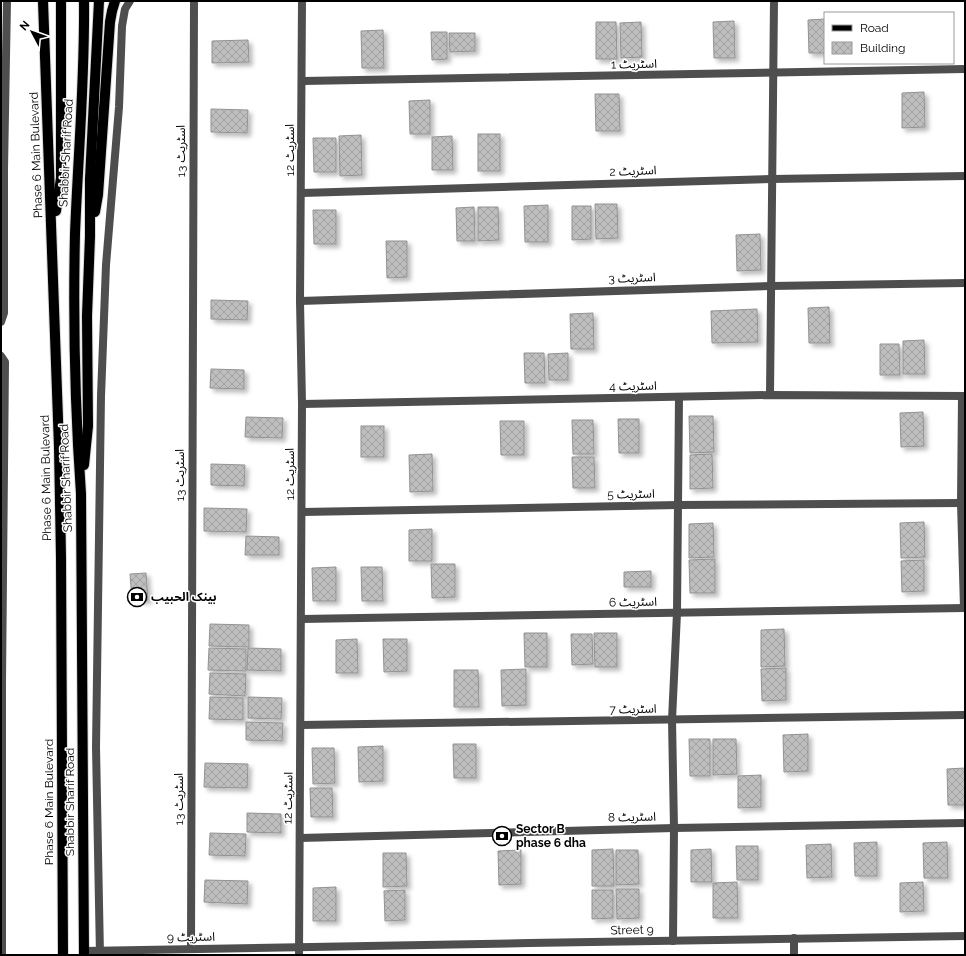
<svg xmlns="http://www.w3.org/2000/svg" width="966" height="956" font-family="Raleway,'Noto Sans Arabic',sans-serif">
<style>
.building{fill:url(#building-cross-hatch);stroke:#929292;filter:url(#shadow)}
.lines{fill:none;stroke-linecap:round;stroke-linejoin:round}
.primary-casing{stroke:#dbdbdb;stroke-width:12}
.minor{stroke:#4e4e4e;stroke-width:8}
.primary{stroke:#000;stroke-width:10}
.labels{text-anchor:middle;stroke-width:3;stroke-linejoin:round;paint-order:stroke}
.street-label{font-size:12px;fill:#000;stroke:#fff}
.poi-label{font-size:12px;font-weight:bold;fill:#000;stroke:#fff;text-anchor:start}
</style>
<defs>
<pattern id="building-cross-hatch" width="8" height="8" patternUnits="userSpaceOnUse"><rect width="8" height="8" fill="#bebebe"/><path d="M0 0l8 8M0 8l8-8" fill="none" stroke="#a2a2a2"/></pattern>
<filter id="shadow"><feDropShadow dx="3.5" dy="3.5" stdDeviation="2" flood-color="#0004"/></filter>
</defs>
<rect width="100%" height="100%" fill="#fff"/>
<g class="building">
<path d="M825 19V53H809L808 20Z"/>
<path d="M734 21 735 58H714L713 22Z"/>
<path d="M596 22H616L617 59H596Z"/>
<path d="M641 22 642 57 621 58 620 23Z"/>
<path d="M383 30 384 68H362L361 31Z"/>
<path d="M431 32H447V59L432 60Z"/>
<path d="M449 33H475V51L450 52Z"/>
<path d="M248 40 249 62 212 63V41Z"/>
<path d="M924 92 925 127 902 128V93Z"/>
<path d="M595 94H619L620 131H596Z"/>
<path d="M430 100V134H410L409 101Z"/>
<path d="M211 109 248 110 247 133 211 132Z"/>
<rect x="478" y="134" width="22" height="37"/>
<path d="M361 135 362 175 340 176 339 136Z"/>
<path d="M452 136 453 170H432V137Z"/>
<path d="M313 138H336V172H314Z"/>
<path d="M595 204H617L618 238 596 239Z"/>
<path d="M548 205V242H525L524 206Z"/>
<path d="M572 206H591V239L572 240Z"/>
<path d="M474 207 475 241H457L456 208Z"/>
<path d="M478 207H498L499 240 478 241Z"/>
<path d="M313 210H336V244H314Z"/>
<path d="M760 234 761 270 737 271 736 235Z"/>
<path d="M386 241H407V277L387 278Z"/>
<path d="M211 300 248 301 247 320 211 319Z"/>
<path d="M829 307 830 343H809L808 308Z"/>
<path d="M757 309 758 342 712 343 711 311Z"/>
<path d="M593 313 594 349H571L570 314Z"/>
<path d="M924 340 925 374H903V341Z"/>
<path d="M880 344H899L900 375H880Z"/>
<path d="M524 353H544L545 383H525Z"/>
<path d="M568 353V380H549L548 354Z"/>
<path d="M211 369 244 370V389L210 388Z"/>
<path d="M923 412 924 446 901 447 900 413Z"/>
<path d="M689 416H713L714 452 690 453Z"/>
<path d="M246 417 283 418 282 438 245 437Z"/>
<path d="M618 419H639V453H619Z"/>
<path d="M572 420H593L594 454H573Z"/>
<path d="M500 421H524V455H501Z"/>
<rect x="361" y="426" width="23" height="31"/>
<path d="M432 454 433 491 410 492 409 455Z"/>
<path d="M712 454 713 488 690 489V455Z"/>
<path d="M572 457H594L595 488H573Z"/>
<path d="M211 464 245 465 244 486 211 485Z"/>
<path d="M204 508 247 509 246 532 204 531Z"/>
<path d="M924 522 925 557 901 558 900 523Z"/>
<path d="M713 523 714 557 689 558V524Z"/>
<path d="M432 529V561H409V530Z"/>
<path d="M246 536 279 537V555H245Z"/>
<path d="M715 559V593H690L689 560Z"/>
<path d="M924 560V591L902 592 901 561Z"/>
<path d="M431 564H455V597L432 598Z"/>
<path d="M336 567V601H313L312 568Z"/>
<path d="M361 567H382L383 601H362Z"/>
<path d="M651 571V587H624V572Z"/>
<path d="M146 573 148 600H132L130 574Z"/>
<path d="M210 624 249 625V647L209 646Z"/>
<path d="M784 629 785 666 761 667V630Z"/>
<path d="M524 633H547V667H525Z"/>
<path d="M594 633H617V667H595Z"/>
<path d="M571 634H592L593 664 572 665Z"/>
<path d="M357 639 358 673H336V640Z"/>
<path d="M383 639H407V671L384 672Z"/>
<path d="M209 648 246 649V671L208 670Z"/>
<path d="M248 648 281 649V671L247 670Z"/>
<path d="M786 668V700L762 701 761 669Z"/>
<path d="M526 669V705L502 706 501 670Z"/>
<path d="M454 670H478L479 707H454Z"/>
<path d="M210 673 246 674 245 696 209 694Z"/>
<path d="M210 697 243 698V720L209 719Z"/>
<path d="M248 697 282 698 281 719 248 718Z"/>
<path d="M246 722 283 723 282 741 246 740Z"/>
<path d="M808 734V771L784 772 783 735Z"/>
<path d="M689 739H710V776H690Z"/>
<path d="M713 739H736L737 774 713 775Z"/>
<path d="M453 744H476V778H454Z"/>
<path d="M383 746V781L359 782 358 747Z"/>
<path d="M312 748H334L335 783 313 784Z"/>
<path d="M205 763 248 764 247 788 204 787Z"/>
<path d="M965 768V805H948L947 769Z"/>
<path d="M761 775V807L738 808V776Z"/>
<path d="M310 788H332L333 817H311Z"/>
<path d="M247 813 281 814V833L247 832Z"/>
<path d="M210 833 246 834 245 856 209 855Z"/>
<path d="M877 842V876H855L854 843Z"/>
<path d="M947 842 948 878H924L923 843Z"/>
<path d="M831 844 832 877 807 878 806 845Z"/>
<path d="M736 846H758V880H737Z"/>
<path d="M613 849 614 886H592V850Z"/>
<path d="M711 849 712 882H691V850Z"/>
<path d="M521 850V884L499 885 498 851Z"/>
<path d="M616 850H638L639 884 616 885Z"/>
<path d="M383 853H406L407 886 383 887Z"/>
<path d="M205 880 248 881 247 904 204 902Z"/>
<path d="M737 882 738 918H713V883Z"/>
<path d="M923 882 924 911 900 912V883Z"/>
<path d="M336 887V921H313V888Z"/>
<path d="M616 889H639V918L617 919Z"/>
<path d="M405 890V920L385 921 384 891Z"/>
<path d="M592 890H613V918L592 919Z"/>
</g>
<g class="lines">
<defs>
<g id="primary">
<path d="M43 1 59 447 61 557 63 955"/>
<path d="M56 211 61 178V1"/>
<path d="M95 212 98 195 110 22 112 11 115 1"/>
<path d="M84 465 88 426 87 316 90 236V179L99 1"/>
<path d="M84 955 81 494C75 408 73 321 75 234 78 156 85 79 84 1"/>
</g>
</defs>
<use href="#primary" class="primary-casing"/>
<g class="minor">
<path d="M303 81 965 69"/>
<path d="M302 193 772 179 965 176"/>
<path d="M300 301 771 286 965 283"/>
<path d="M1 322 4 313V169L7 1"/>
<path d="M1 356 5 362 2 683V955"/>
<path d="M770 395 774 1"/>
<path d="M962 396 961 503 964 608"/>
<path d="M302 404 770 395 965 396"/>
<path d="M302 512 678 505 961 503"/>
<path d="M301 619 965 608"/>
<path d="M301 725 965 715"/>
<path d="M300 838 674 828 965 823"/>
<path d="M673 941 674 828 672 720 677 613 679 397"/>
<path d="M191 949 194 1"/>
<path d="M84 951C378 947 671 939 965 936"/>
<path d="M100 955 96 747 101 396 106 265 119 107 122 26 125 9 130 1"/>
<path d="M299 955 302 404 300 301 302 1"/>
<path d="M794 955V938"/>
</g>
<use href="#primary" class="primary"/>
</g>
<defs>
<symbol id="bank-ring" viewBox="-11 -11 22 22"><circle r="9.5" fill="#fff" stroke="#000" stroke-width="1.5"/><path d="M-6-4H6V4H-6ZM0-2.3a2.3 2.3 0 1 0 0 4.6a2.3 2.3 0 1 0 0-4.6Z" fill="#000"/></symbol>
</defs>
<g fill-rule="evenodd">
<use href="#bank-ring" x="126" y="586" width="22" height="22"/>
<use href="#bank-ring" x="491" y="825" width="22" height="22"/>
</g>
<g class="labels">
<g class="street-label">
<text transform="translate(634 64) rotate(-1)" y="4">اسٹریٹ 1</text>
<text transform="translate(290 150) rotate(-90)" y="4">اسٹریٹ 12</text>
<text transform="translate(181 151) rotate(-90)" y="4">اسٹریٹ 13</text>
<text transform="translate(66 153) rotate(-87)" y="4">Shabbir Sharif Road</text>
<text transform="translate(36 155) rotate(-92)" y="4">Phase 6 Main Bulevard</text>
<text transform="translate(633 171) rotate(-2)" y="4">اسٹریٹ 2</text>
<text transform="translate(632 278) rotate(-2)" y="4">اسٹریٹ 3</text>
<text transform="translate(633 386) rotate(-1)" y="4">اسٹریٹ 4</text>
<text transform="translate(290 474) rotate(-90)" y="4">اسٹریٹ 12</text>
<text transform="translate(180 475) rotate(-90)" y="4">اسٹریٹ 13</text>
<text transform="translate(46 478) rotate(-91)" y="4">Phase 6 Main Bulevard</text>
<text transform="translate(66 478) rotate(-92)" y="4">Shabbir Sharif Road</text>
<text transform="translate(631 494) rotate(-1)" y="4">اسٹریٹ 5</text>
<text transform="translate(633 602) rotate(-1)" y="4">اسٹریٹ 6</text>
<text transform="translate(633 709) rotate(-1)" y="4">اسٹریٹ 7</text>
<text transform="translate(288 798) rotate(-89)" y="4">اسٹریٹ 12</text>
<text transform="translate(179 799) rotate(-90)" y="4">اسٹریٹ 13</text>
<text transform="translate(49 802) rotate(-90)" y="4">Phase 6 Main Bulevard</text>
<text transform="translate(70 802) rotate(-90)" y="4">Shabbir Sharif Road</text>
<text transform="translate(632 817) rotate(-1)" y="4">اسٹریٹ 8</text>
<text transform="translate(632 930) rotate(-1)" y="4">Street 9</text>
<text transform="translate(191 937) rotate(-1)" y="4">اسٹریٹ 9</text>
</g>
<g class="poi-label">
<text x="151" y="601">بينک الحبيب</text>
<text x="516" y="833">Sector B<tspan x="516" dy="14">phase 6 dha</tspan></text>
</g>
</g>
<rect width="966" height="956" fill="none" stroke="#000000" stroke-width="4"/>
<rect x="824" y="12" width="130" height="52" fill="#ffffff" stroke="#999999"/>
<rect x="832" y="25" width="20" height="6" fill="#000000" stroke="#999999"/>
<text x="860" y="32" font-size="12" fill="#000000">Road</text>
<rect x="832" y="42" width="20" height="12" fill="url(#building-cross-hatch)" stroke="#999999"/>
<text x="860" y="52" font-size="12" fill="#000000">Building</text>
<g transform="translate(32 32) rotate(311)" stroke="#ffffff" stroke-width="3" paint-order="stroke">
<path d="M0-3L7 15L0 10L-7 15Z" fill="#000000"/>
<text y="-6" font-size="11" font-weight="bold" text-anchor="middle" fill="#000000">N</text>
</g>
</svg>
